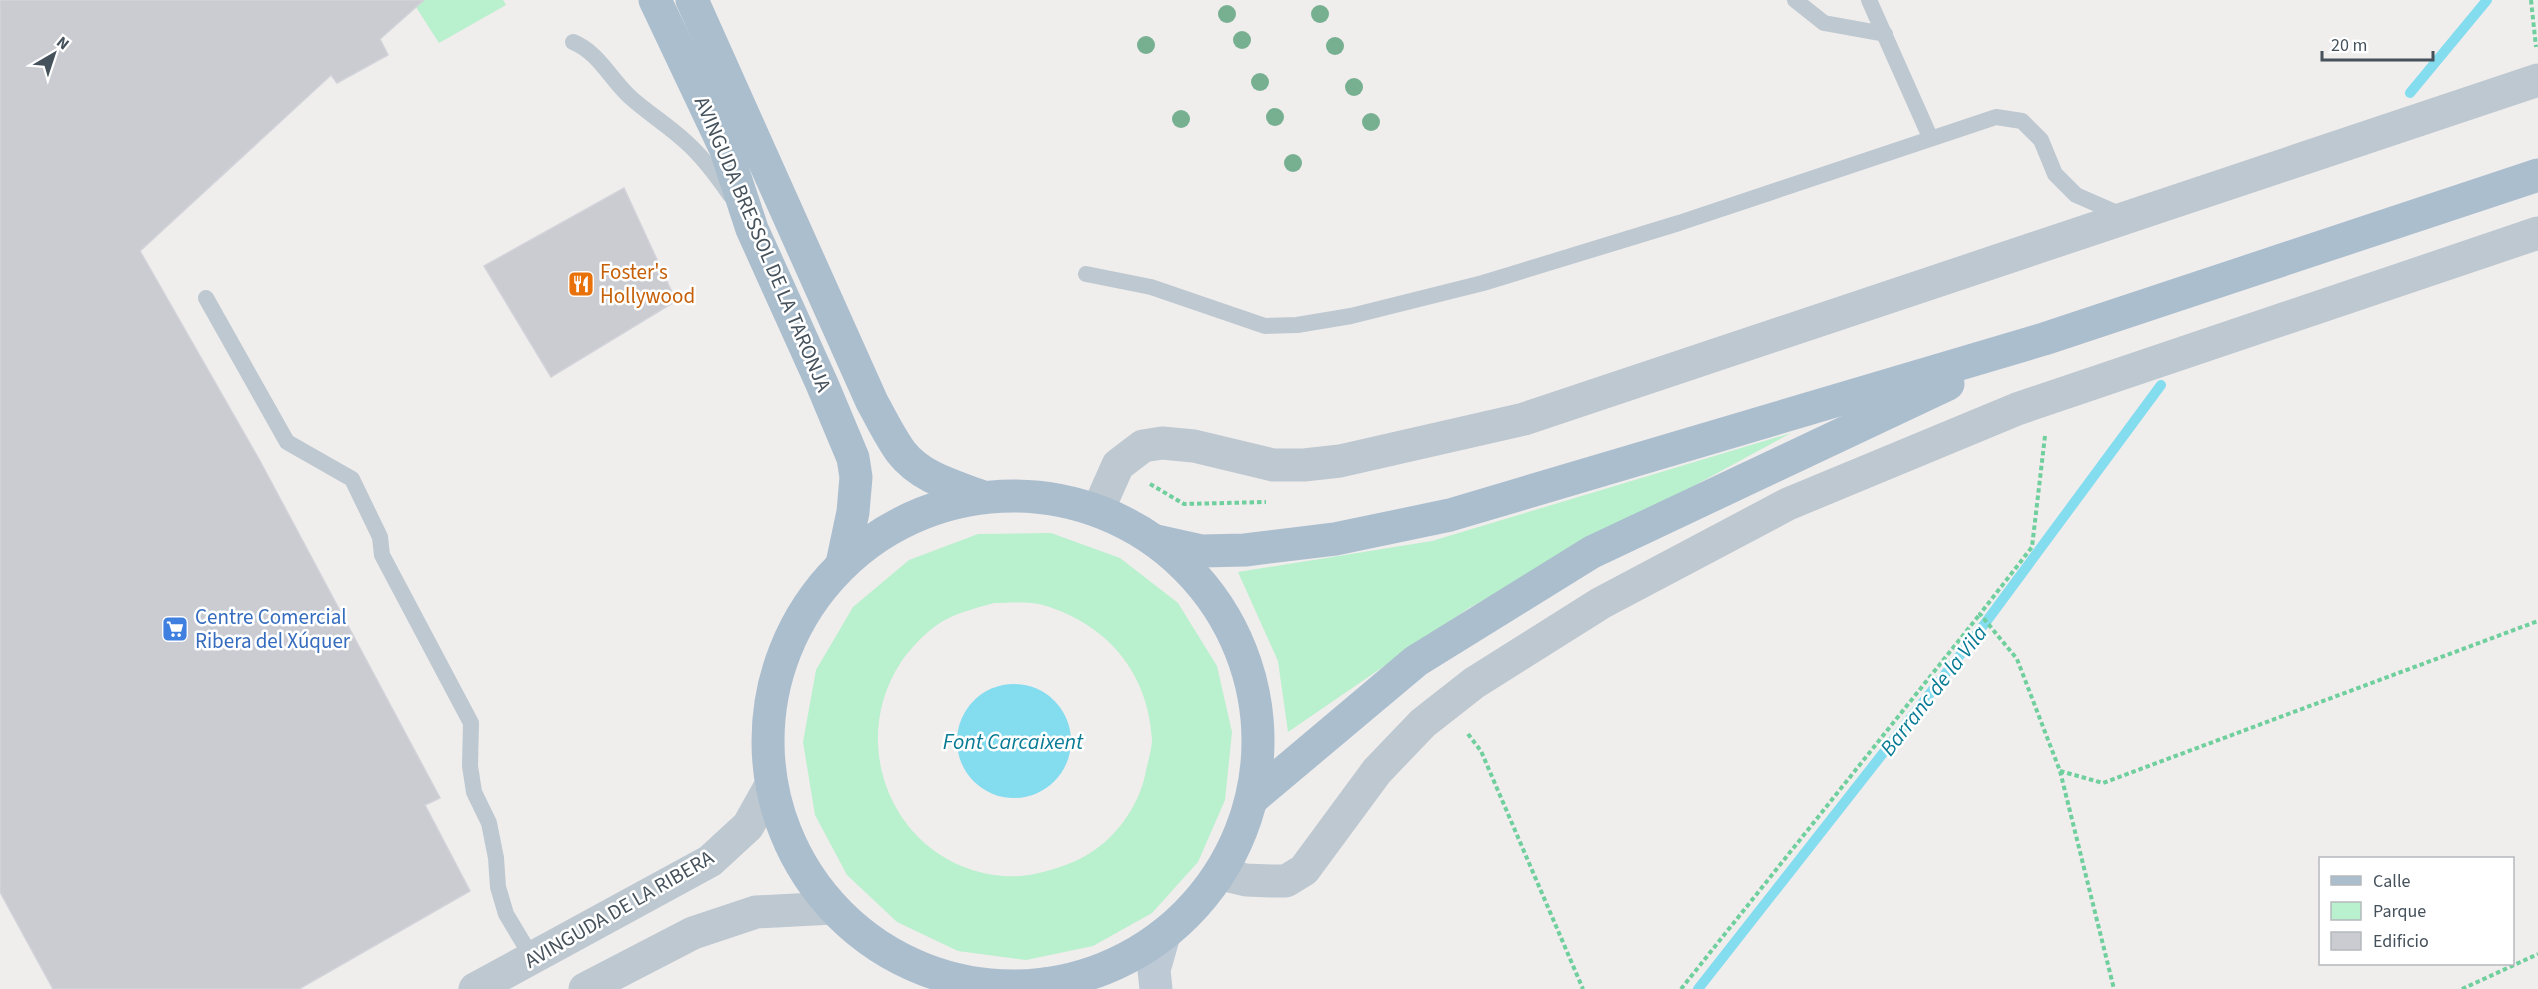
<svg xmlns="http://www.w3.org/2000/svg" width="2538" height="989" font-family="'Source Sans 3',sans-serif">
<style>
.green{fill:#b9f0cd;fill-rule:evenodd}
.water{fill:#84dcef}
.lines{fill:none;stroke-linecap:round;stroke-linejoin:round}
.stream{stroke:#84dcef;stroke-width:10}
.building{fill:#caccd2;stroke:#d1d3d9;stroke-width:1.5}
.path{stroke:#6fcf9d;stroke-width:4;stroke-dasharray:4.5 3;stroke-linecap:butt}
.lane{stroke:#bdc8d0;stroke-width:16}
.street{stroke:#bdc8d0;stroke-width:33}
.secondary{stroke:#bdc9d5;stroke-width:33}
.primary{stroke:#abbece;stroke-width:33}
.tree{fill:#76b091}
.labels{text-anchor:middle;stroke-width:5;stroke-linejoin:round;paint-order:stroke}
.street-label{font-size:21px;fill:#45515b;stroke:#fff}
.food-label{font-size:21px;fill:#c56008;stroke:#fff;text-anchor:start}
.shop-label{font-size:21px;fill:#366cbe;stroke:#fff;text-anchor:start}
.water-label{font-size:22px;font-style:italic;fill:#087b95;stroke:#fff}
</style>
<rect width="100%" height="100%" fill="#f0eded"/>
<g class="green">
<path d="M424 0H503L506 5 439 43 416 7Z"/>
<path d="M1791 433 1469 608 1288 732 1278 661 1238 572 1432 541Z"/>
<path d="M1051 533 1120 558 1178 603 1217 666 1232 732 1225 800 1198 862 1152 913 1093 946 1026 960 958 951 897 922 847 875 815 815 803 742 816 670 853 607 909 560 978 534ZM994 603C1009 603 1029 601 1043 605 1107 624 1148 672 1152 739 1152 749 1148 761 1146 771 1139 809 1110 847 1073 862 1051 871 1027 878 1003 876 898 867 844 749 901 662 913 645 932 625 951 617 964 611 980 607 994 603Z"/>
</g>
<circle class="water" cx="1014" cy="741" r="57"/>
<g class="lines">
<g class="stream">
<path d="M2410 93 2487 0"/>
<path d="M1698 989 1986 622 2161 385"/>
</g>
</g>
<g class="building">
<path d="M0 0H424L380 39 388 55 337 83 331 75 140 251 260 461 440 798 425 805 470 891 299 989H53L0 892Z"/>
<path d="M624 188 676 301 551 377 484 266Z"/>
</g>
<g class="lines">
<g class="path">
<path d="M2531 0 2536 47"/>
<path d="M2045 436 2032 547 1980 614 2017 659 2060 771 2114 989"/>
<path d="M1150 484 1184 504 1266 502"/>
<path d="M1468 734 1481 751 1583 989"/>
<path d="M2060 771 2103 783 2538 621"/>
<path d="M1681 989 1980 614"/>
<path d="M2462 989 2538 954"/>
</g>
<g class="lane">
<path d="M1795 0 1824 23 1885 34"/>
<path d="M1869 0 1930 137"/>
<path d="M573 42C598 52 610 78 629 96 646 112 668 125 686 142 703 157 717 176 730 195"/>
<path d="M1086 274 1151 287 1265 326 1297 325 1351 316 1483 283 1679 223 1996 117 2022 121 2041 140 2055 174 2076 195 2124 216"/>
<path d="M206 298 287 442 352 479 380 537 382 555 471 723 470 766 474 792 489 823 496 858 498 887 506 914 533 959"/>
</g>
<g class="street">
<path d="M1098 510 1118 465 1143 446 1162 443 1194 446 1273 465H1304L1340 461 1524 419 2538 80"/>
<path d="M1221 874 1246 880 1271 881H1286L1304 870 1377 771 1423 723 1474 683 1601 603 1788 504 2017 409 2538 233"/>
<path d="M475 989 710 861 748 826 771 785"/>
<path d="M585 989 693 933 756 912 833 908"/>
</g>
<g class="secondary">
<path d="M1045 984 1054 989"/>
<path d="M1156 989 1154 970 1164 935"/>
</g>
<g class="primary">
<path d="M655 0 726 150 752 229 822 384 853 458 856 477 853 512 842 564"/>
<path d="M692 0 872 402C881 418 890 437 901 452 921 478 954 486 983 497"/>
<circle cx="1013" cy="741" r="245"/>
<path d="M1157 541 1202 551 1245 550 1335 539 1450 515 2044 339 2538 175"/>
<path d="M1253 798 1416 661 1592 552 1948 384"/>
</g>
</g>
<g class="tree">
<circle cx="1227" cy="14" r="9"/>
<circle cx="1320" cy="14" r="9"/>
<circle cx="1242" cy="40" r="9"/>
<circle cx="1146" cy="45" r="9"/>
<circle cx="1335" cy="46" r="9"/>
<circle cx="1260" cy="82" r="9"/>
<circle cx="1354" cy="87" r="9"/>
<circle cx="1275" cy="117" r="9"/>
<circle cx="1181" cy="119" r="9"/>
<circle cx="1371" cy="122" r="9"/>
<circle cx="1293" cy="163" r="9"/>
</g>
<defs>
<symbol id="restaurant-square" viewBox="-11 -11 22 22"><rect x="-9" y="-9" width="18" height="18" rx="4" fill="#e8710a" stroke="#fff"/><path d="M-5-6h1v4h1v-4h1v4h1v-4h1v5L-1.5 .5V6h-2V.5L-5-1ZM5-6V6H3V1.5H1.5Q1.5-4 5-6Z" fill="#fff"/></symbol>
<symbol id="supermarket-square" viewBox="-11 -11 22 22"><rect x="-9" y="-9" width="18" height="18" rx="4" fill="#3f7fe0" stroke="#fff"/><path d="M-6-5.5h2.5l.6 2H6L4.5 2H-2.5L-4.4-4H-6ZM-1.5 3.2a1.3 1.3 0 1 0 .1 0ZM3 3.2a1.3 1.3 0 1 0 .1 0Z" fill="#fff"/></symbol>
</defs>
<g fill-rule="evenodd">
<use href="#restaurant-square" x="566" y="269" width="30" height="30"/>
<use href="#supermarket-square" x="160" y="614" width="30" height="30"/>
</g>
<g class="labels">
<g class="street-label">
<text transform="translate(763 244) rotate(67)" y="7">AVINGUDA BRESSOL DE LA TARONJA</text>
<text transform="translate(619 909) rotate(-30)" y="7">AVINGUDA DE LA RIBERA</text>
</g>
<g class="food-label">
<text x="600" y="279">Foster's<tspan x="600" dy="24">Hollywood</tspan></text>
</g>
<g class="shop-label">
<text x="195" y="624">Centre Comercial<tspan x="195" dy="24">Ribera del Xúquer</tspan></text>
</g>
<g class="water-label">
<text transform="translate(1933 690) rotate(-52)" y="8">Barranc de la Vila</text>
<text x="1013" y="749">Font Carcaixent</text>
</g>
</g>
<rect x="2319" y="857" width="195" height="108" fill="#ffffff" stroke="#b5b9bd" stroke-width="1.5"/>
<rect x="2331" y="876" width="30" height="9" fill="#abbece" stroke="#b5b9bd" stroke-width="1.5"/>
<text x="2373" y="887" font-size="18" fill="#45515b">Calle</text>
<rect x="2331" y="902" width="30" height="18" fill="#b9f0cd" stroke="#b5b9bd" stroke-width="1.5"/>
<text x="2373" y="917" font-size="18" fill="#45515b">Parque</text>
<rect x="2331" y="932" width="30" height="18" fill="#caccd2" stroke="#b5b9bd" stroke-width="1.5"/>
<text x="2373" y="947" font-size="18" fill="#45515b">Edificio</text>
<g transform="translate(54 54) rotate(39)" stroke="#ffffff" stroke-width="4.5" paint-order="stroke">
<path d="M0-4.5L10 22L0 15L-10 22Z" fill="#45515b"/>
<text y="-9" font-size="16" font-weight="bold" text-anchor="middle" fill="#45515b">N</text>
</g>
<path d="M2322 51v9h111v-9" fill="none" stroke="#45515b" stroke-width="3"/>
<text x="2331" y="51" font-size="18" fill="#45515b" stroke="#ffffff" stroke-width="4.5" paint-order="stroke">20 m</text>
</svg>
